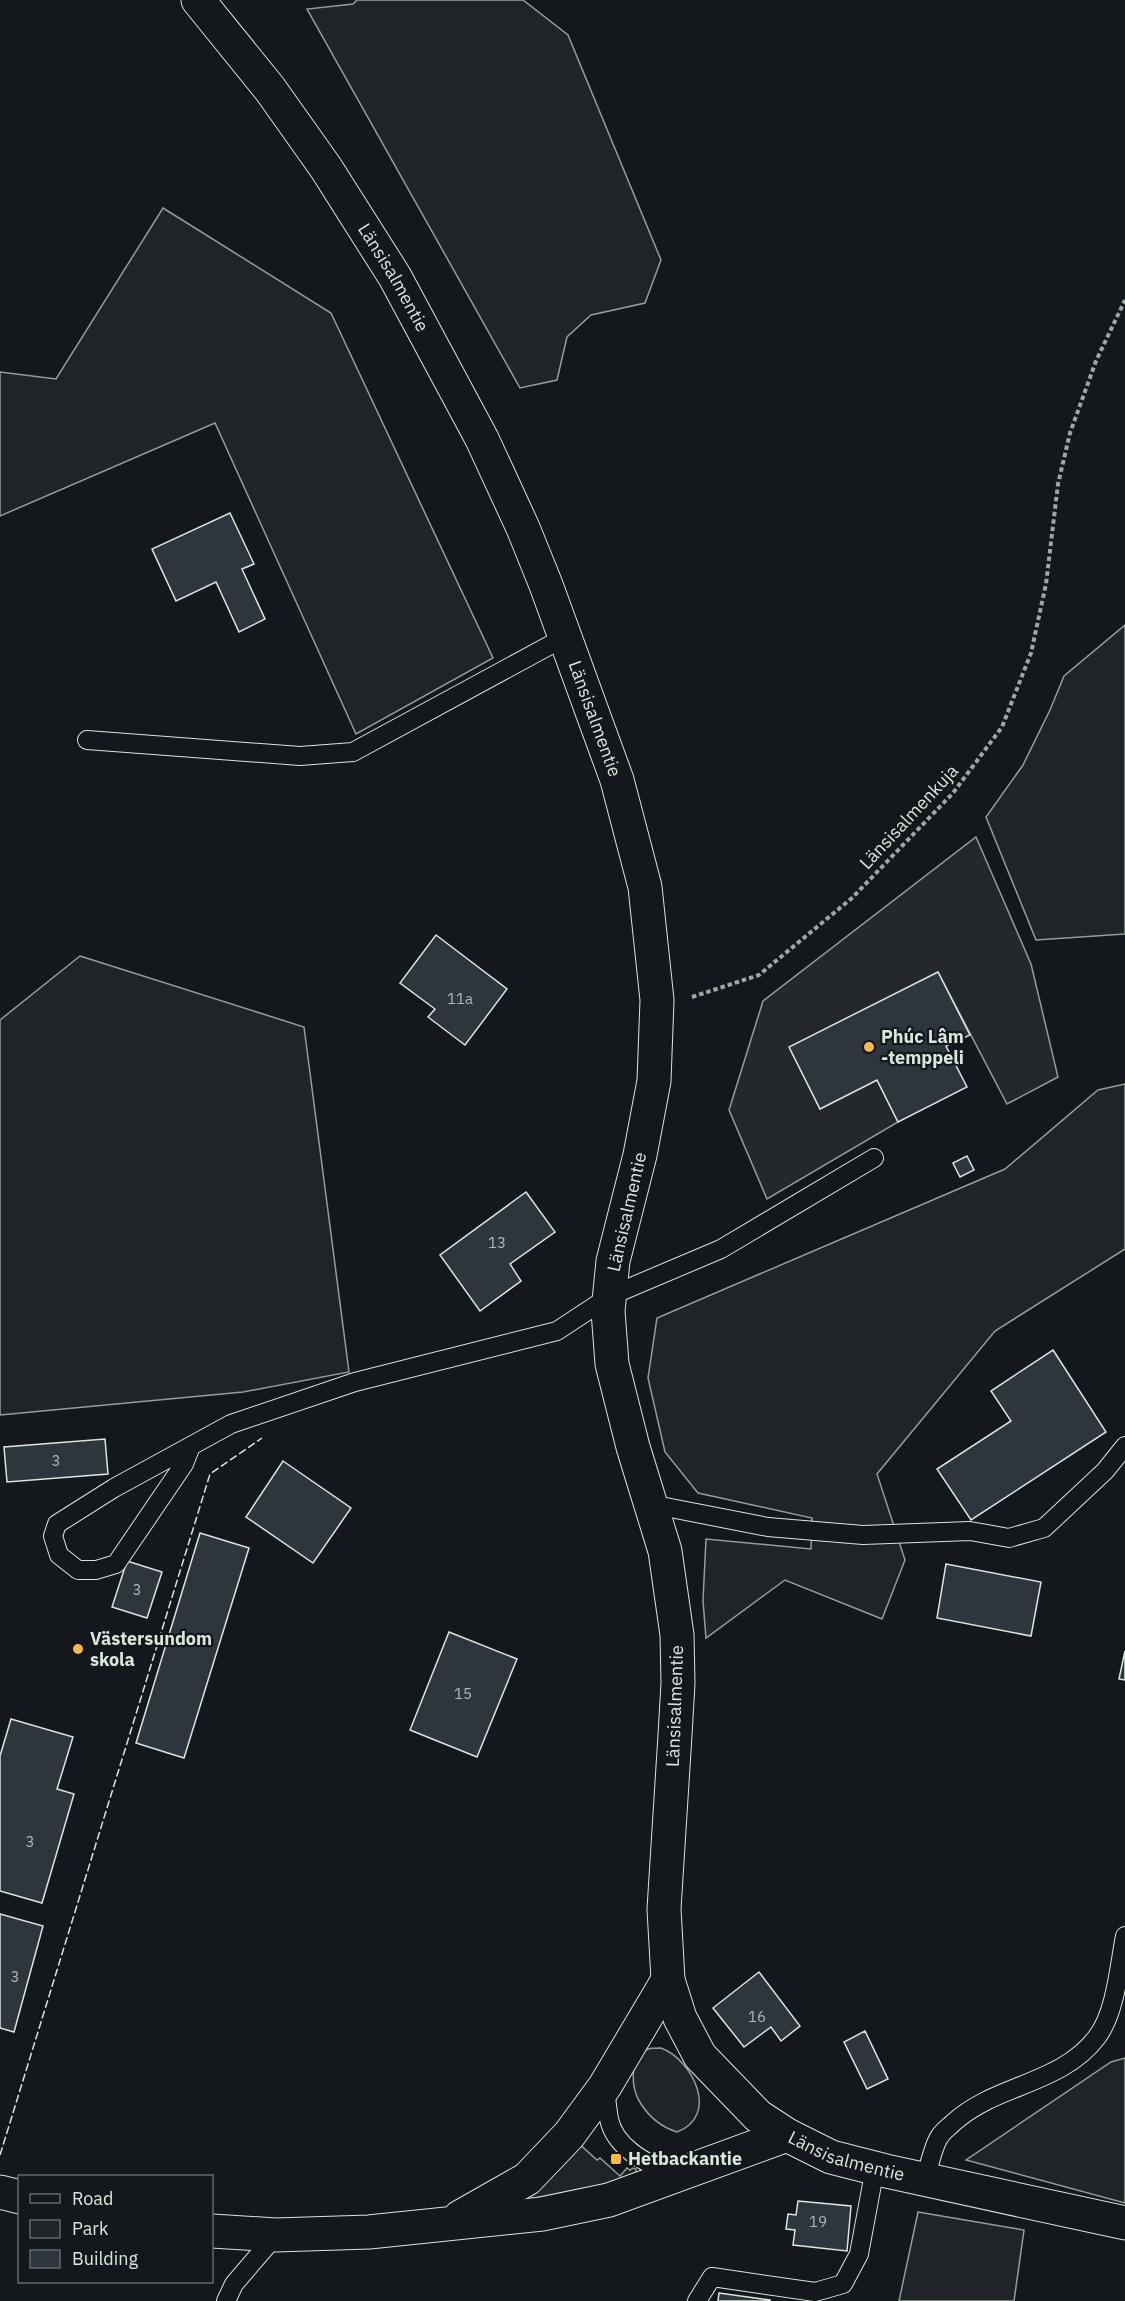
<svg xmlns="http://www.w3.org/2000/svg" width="1125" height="2301" font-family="'IBM Plex Sans',sans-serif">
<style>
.green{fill:#202428;stroke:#939e99;stroke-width:1.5}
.parking{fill:#24282b;stroke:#939e99;stroke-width:1.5}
.building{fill:#2c363c;stroke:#d8e6dc;stroke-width:1.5}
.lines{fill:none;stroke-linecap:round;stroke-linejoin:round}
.service-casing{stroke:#d8e6dc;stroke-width:20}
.minor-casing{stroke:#d8e6dc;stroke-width:35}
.tertiary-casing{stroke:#d8e6dc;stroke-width:35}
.path{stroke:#9da8a2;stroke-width:4;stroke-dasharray:4.5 3;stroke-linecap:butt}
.service{stroke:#14181c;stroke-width:18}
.minor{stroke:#14181c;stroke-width:33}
.tertiary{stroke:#14181c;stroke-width:33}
.fence{stroke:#d8e6dc;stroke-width:1.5;stroke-dasharray:8 3;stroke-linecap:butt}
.poi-dot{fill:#ffb74d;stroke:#14181c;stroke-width:2}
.labels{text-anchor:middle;stroke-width:4.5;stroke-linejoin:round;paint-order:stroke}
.number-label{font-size:15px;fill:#adbab4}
.street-label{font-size:18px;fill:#d8e6dc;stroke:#14181c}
.poi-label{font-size:18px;font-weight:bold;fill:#d8e6dc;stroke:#14181c;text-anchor:start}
</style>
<rect width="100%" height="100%" fill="#14181c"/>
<g class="green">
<path d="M357 0H523L568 35 661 260 645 303 591 315 567 337 557 380 520 388 307 9 353 4Z"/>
<path d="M163 208 331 313 493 658 356 734 215 423 0 516V372L56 379Z"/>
<path d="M1125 625V934L1036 940 986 817 1023 765 1050 710 1064 676Z"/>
<path d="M80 956 304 1027 349 1372 243 1392 0 1415V1020Z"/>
<path d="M1125 1084V1249L995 1331 877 1474 905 1560 882 1619 785 1580 706 1638 703 1601 706 1539 811 1549 812 1518 698 1493 665 1452 648 1378 657 1318 1005 1169 1098 1090Z"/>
<path d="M661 2048C693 2060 720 2116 677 2132 661 2127 650 2118 641 2104 631 2089 628 2058 648 2049 651 2048 657 2048 661 2048Z"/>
<path d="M1125 2058V2203L966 2160 1111 2062Z"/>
<path d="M576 2141 597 2160 600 2158 620 2176 627 2168 630 2170 633 2168 636 2169 635 2178 510 2203Z"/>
<path d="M918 2212 1024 2230 1014 2301H899Z"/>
</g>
<path class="parking" d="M976 837 1031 964 1058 1077 1007 1104 938 972 790 1048 820 1109 877 1080 898 1122 767 1199 729 1110 763 1001Z"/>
<g class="building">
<path d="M230 513 254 564 242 569 265 619 239 632 216 582 176 601 152 549Z"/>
<path d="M436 935 507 989 465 1045 428 1017 435 1009 400 983Z"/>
<path d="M938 972 970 1035 946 1046 967 1087 898 1122 877 1080 820 1109 789 1047Z"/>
<path d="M967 1156 974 1170 960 1177 953 1163Z"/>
<path d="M526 1192 555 1232 510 1264 521 1281 480 1311 440 1255Z"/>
<path d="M1053 1350 1106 1432 971 1520 937 1469 1011 1421 991 1391Z"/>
<path d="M105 1439 108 1474 7 1482 4 1447Z"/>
<path d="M283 1461 351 1508 313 1563 246 1517Z"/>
<path d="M200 1533 249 1548 184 1758 136 1743Z"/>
<path d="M127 1561 162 1572 147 1618 112 1607Z"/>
<path d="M946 1564 1041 1582 1031 1636 937 1618Z"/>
<path d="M449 1632 517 1659 477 1757 410 1730Z"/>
<path d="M1125 1651V1680L1119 1679Z"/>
<path d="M11 1719 73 1737 57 1789 74 1794 42 1903 0 1891V1756Z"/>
<path d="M0 1914 43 1926 14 2032 0 2028Z"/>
<path d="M759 1972 800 2026 781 2041 771 2027 744 2047 713 2008Z"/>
<path d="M865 2031 888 2079 867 2089 844 2042Z"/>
<path d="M798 2201 851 2206 847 2251 793 2245 795 2230 786 2229 788 2214 796 2215Z"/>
<path d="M719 2293 770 2300V2301H718Z"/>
</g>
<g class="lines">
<defs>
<g id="service">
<path d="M87 740 300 756 353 752 565 637"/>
<path d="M191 1446 184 1464 116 1564 96 1570H78L59 1555 53 1536 57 1524 114 1488 231 1424 355 1382 557 1331 610 1296 721 1249 874 1158"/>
<path d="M650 1504 768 1527 863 1535 970 1531 1009 1538 1044 1528 1105 1471 1125 1446"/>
<path d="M605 2086C606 2097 607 2108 609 2119 615 2149 649 2164 673 2176"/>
<path d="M925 2179C929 2168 933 2145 940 2136 943 2131 949 2127 953 2123 995 2084 1061 2085 1097 2037 1116 2012 1119 1966 1125 1936"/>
<path d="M226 2301 234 2284 276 2235"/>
<path d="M697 2301 712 2277 815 2292 843 2284 859 2254 875 2168"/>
</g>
<g id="minor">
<path d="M0 2192 20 2197"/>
<path d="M460 2217 527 2179 569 2135 605 2086 668 1980"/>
<path d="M212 2231 276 2235 369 2232 542 2214 609 2200 787 2135"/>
</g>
<g id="tertiary">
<path id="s1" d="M198 0 270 89 326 168 395 277 482 439 523 528 546 585 617 780 645 887 657 1000 654 1081 640 1155 613 1261 608 1311 612 1364 633 1447 665 1551 677 1635 678 1683 675 1735 664 1909 668 1980 680 2018 700 2056 758 2116 787 2135 831 2157 886 2171 1125 2223"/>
</g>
</defs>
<use href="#service" class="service-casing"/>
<use href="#minor" class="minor-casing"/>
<use href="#tertiary" class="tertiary-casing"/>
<path class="path" d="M692 997 759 975 852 898 953 793 1002 727 1031 653 1046 584 1058 484 1070 433 1096 361 1125 300"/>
<use href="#service" class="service"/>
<use href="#minor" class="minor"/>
<use href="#tertiary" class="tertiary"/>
<path class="fence" d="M0 2155 210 1474 262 1438"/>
</g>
<g class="poi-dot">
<circle cx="869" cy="1047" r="6"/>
<circle cx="78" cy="1649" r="6"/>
<rect x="610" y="2153" width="12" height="12" rx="3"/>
</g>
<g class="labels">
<g class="number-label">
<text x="460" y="1004">11a</text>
<text x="497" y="1248">13</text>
<text x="56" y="1466">3</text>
<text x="137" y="1595">3</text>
<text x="463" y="1699">15</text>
<text x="30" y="1847">3</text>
<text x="15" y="1982">3</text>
<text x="757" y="2022">16</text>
<text x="818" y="2227">19</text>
</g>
<g class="street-label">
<text dy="6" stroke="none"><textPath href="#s1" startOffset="340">Länsisalmentie</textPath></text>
<text dy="6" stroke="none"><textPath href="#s1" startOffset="826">Länsisalmentie</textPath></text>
<text transform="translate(909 817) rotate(-47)" y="6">Länsisalmenkuja</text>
<text transform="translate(627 1212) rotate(-77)" y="6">Länsisalmentie</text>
<text transform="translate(675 1706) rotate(-88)" y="6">Länsisalmentie</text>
<text dy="6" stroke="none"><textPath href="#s1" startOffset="2374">Länsisalmentie</textPath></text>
</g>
<g class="poi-label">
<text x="881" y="1043">Phúc Lâm<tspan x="881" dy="21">-temppeli</tspan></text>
<text x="90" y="1645">Västersundom<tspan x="90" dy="21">skola</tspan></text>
<text x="628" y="2165">Hetbackantie</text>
</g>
</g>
<rect x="18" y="2175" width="195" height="108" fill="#14181c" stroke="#626a69" stroke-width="1.5"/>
<rect x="30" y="2194" width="30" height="9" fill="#14181c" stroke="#626a69" stroke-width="1.5"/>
<text x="72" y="2205" font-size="18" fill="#d8e6dc">Road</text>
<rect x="30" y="2220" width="30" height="18" fill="#202428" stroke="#626a69" stroke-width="1.5"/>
<text x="72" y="2235" font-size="18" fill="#d8e6dc">Park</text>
<rect x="30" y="2250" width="30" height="18" fill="#2c363c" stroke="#626a69" stroke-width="1.5"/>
<text x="72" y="2265" font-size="18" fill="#d8e6dc">Building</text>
</svg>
